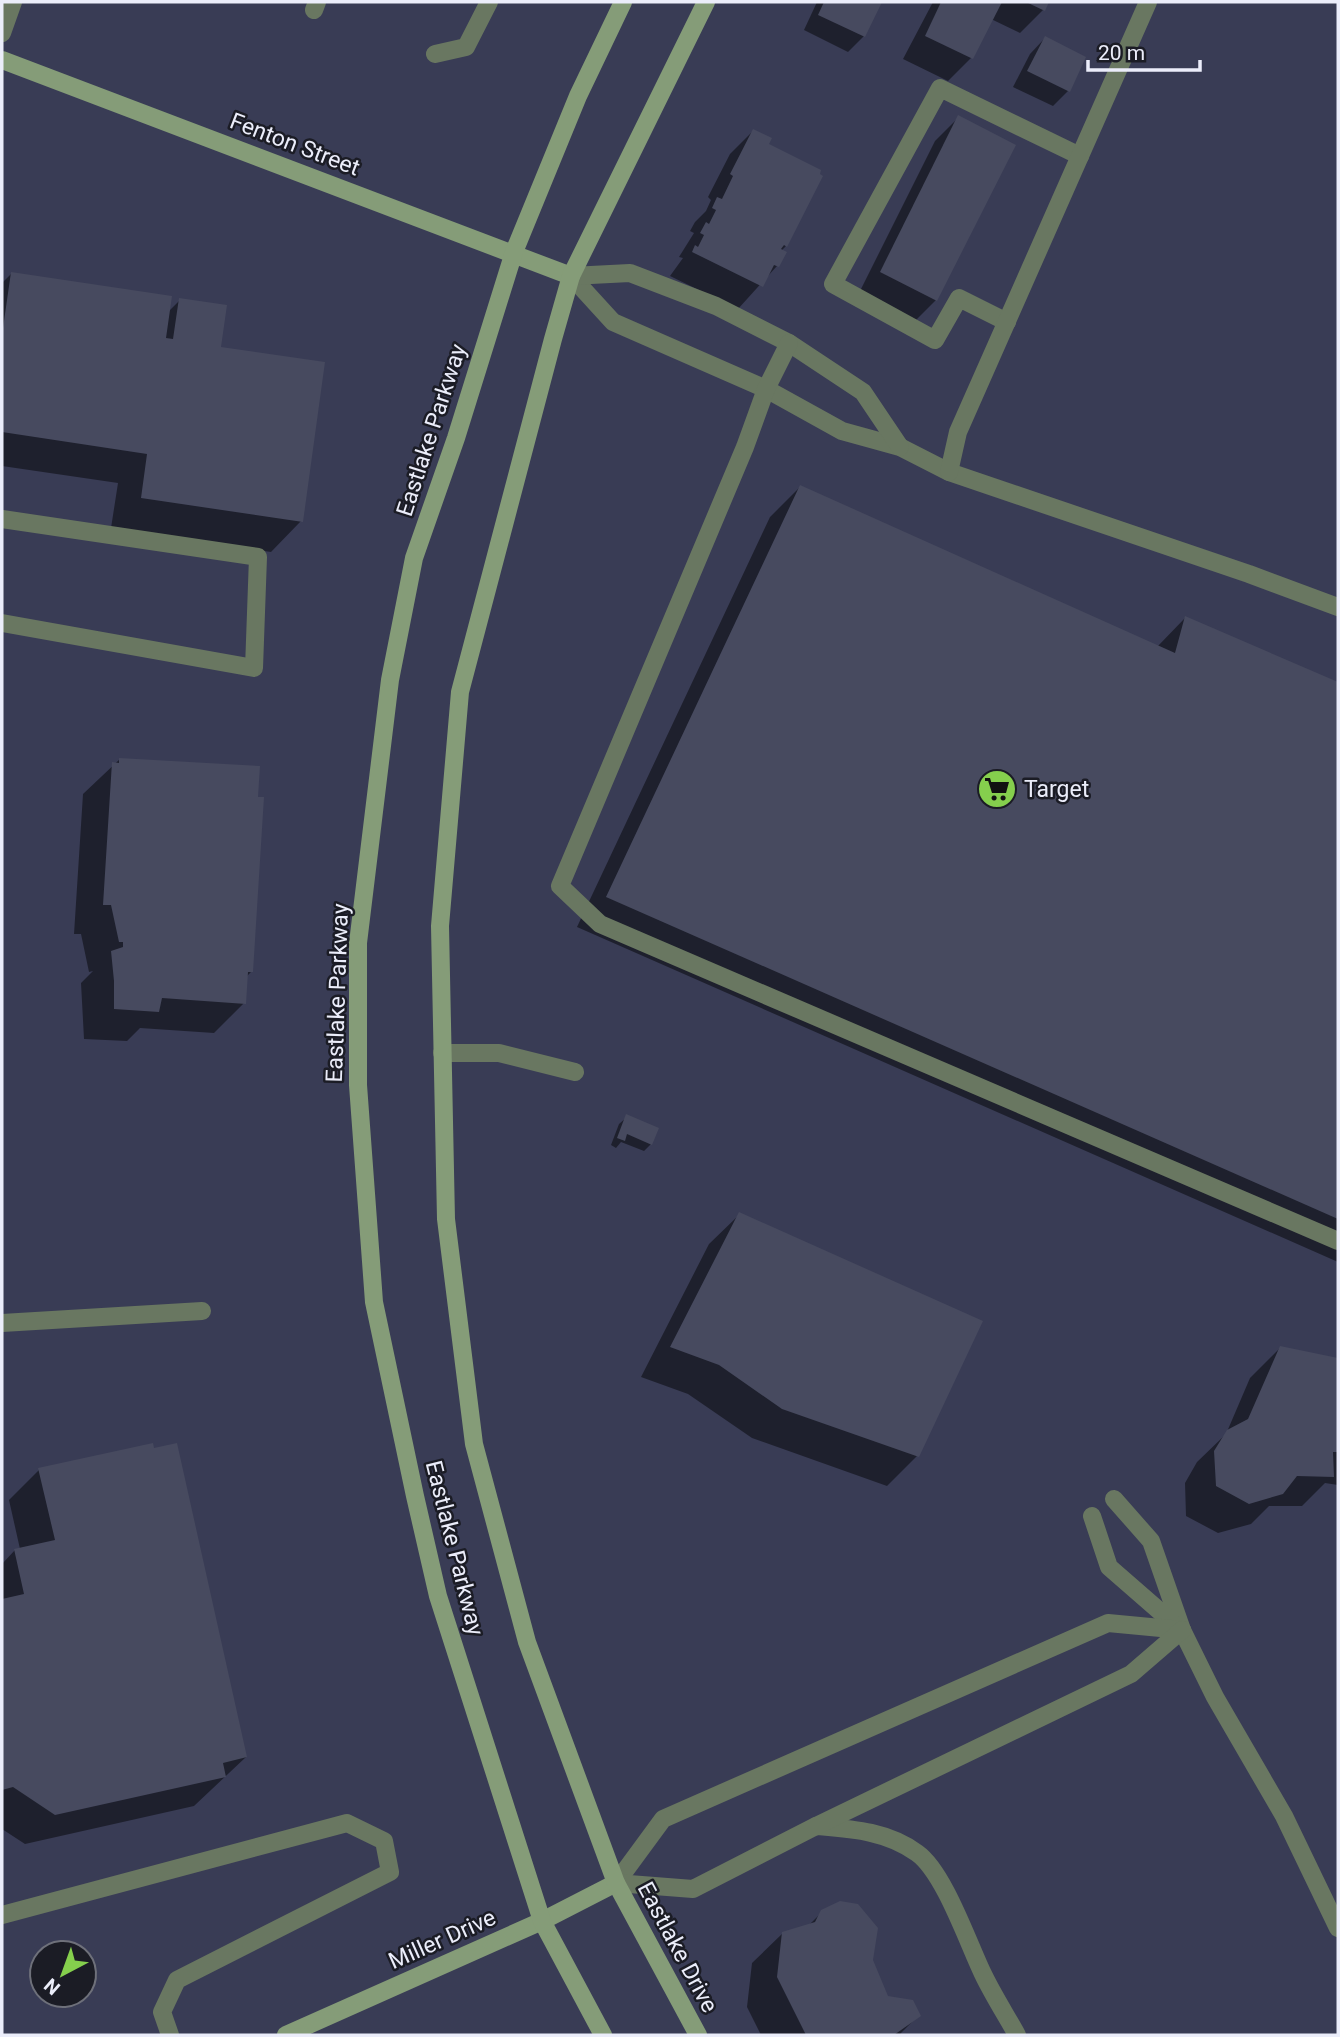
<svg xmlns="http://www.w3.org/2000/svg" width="1340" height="2037" font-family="Roboto,sans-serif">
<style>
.built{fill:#393c55;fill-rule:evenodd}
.shadow{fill:#0007}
.building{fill:#474a5f}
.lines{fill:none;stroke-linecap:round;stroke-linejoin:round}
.lane{stroke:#697761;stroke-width:18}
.secondary{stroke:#859c78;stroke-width:18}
.labels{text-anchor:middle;stroke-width:5;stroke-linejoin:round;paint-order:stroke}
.street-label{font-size:23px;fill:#ebedfa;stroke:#1b1c25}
.poi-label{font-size:23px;fill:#ebedfa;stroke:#1b1c25;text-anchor:start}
</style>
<rect width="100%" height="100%" fill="#313347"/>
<path class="built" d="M2 2H1338V2035H2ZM42 1953H84V1995H42Z"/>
<g class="shadow">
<path d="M817 2H880L864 36 848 52 804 30Z"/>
<path d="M933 2H1048L1043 10 1020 33 991 19 971 58 948 81 903 59Z"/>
<path d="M1045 38 1068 91 1053 106 1013 87 1030 54Z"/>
<path d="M958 118 936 300 913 323 858 295 935 141Z"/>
<path d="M753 131 767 144 786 246 781 251 784 253 777 266 738 309 670 276 683 258 679 257 694 233 690 231 695 222 706 211 711 200 708 197 730 154Z"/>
<path d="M11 274 168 312 180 300 219 348 301 521 271 552 111 528 118 483 2 466V283Z"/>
<path d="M800 487 1157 647 1185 618 1338 684V1262L577 927 770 517Z"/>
<path d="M120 759 251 972 245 978 244 1003 214 1033 140 1028 127 1041 84 1039 81 983 93 971 89 972 81 934H74L83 794Z"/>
<path d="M627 1117 651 1144 644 1151 621 1142 616 1148 611 1145 619 1124Z"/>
<path d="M740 1214 917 1456 887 1486 752 1438 688 1394 641 1377 709 1244Z"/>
<path d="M1280 1348 1338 1360V1485L1325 1483 1302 1506H1269L1251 1524 1218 1533 1186 1516 1185 1483 1197 1462 1226 1434 1250 1378Z"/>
<path d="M39 1470 246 1757 194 1806 25 1844 2 1829V1564L15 1550 20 1549 9 1500Z"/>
<path d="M822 1912 871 1960 887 1998 919 2015 899 2035H761L747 2007 752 1963 783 1933 808 1926Z"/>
</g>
<g class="building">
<path d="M824 2H882L865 37 818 15Z"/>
<path d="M941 2H1002L973 59 925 36Z"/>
<path d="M1026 2H1049L1045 11Z"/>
<path d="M1045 36 1086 57 1070 92 1027 71Z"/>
<path d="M958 115 1016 145 937 301 880 272Z"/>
<path d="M753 129 772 138 769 144 821 170 820 174 823 176 787 247 784 245 781 249 787 252 779 267 774 265 763 287 692 252 695 245 698 247 704 235 700 233 706 222 709 224 716 210 712 208 717 197 722 199 733 176 730 174Z"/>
<path d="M11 272 172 296 166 338 173 339 179 298 227 305 221 347 325 362 303 522 141 498 147 454 2 432V335Z"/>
<path d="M800 485 1175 653 1185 616 1338 682V1219L606 897Z"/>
<path d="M119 758 260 766 258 797H264L253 972H248L246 1004 162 998 159 1012 114 1009V981L111 951 123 947V942H119L111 905H103L112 762 119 763Z"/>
<path d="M626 1114 659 1128 652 1145 627 1134 625 1141 617 1138Z"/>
<path d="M739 1212 983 1321 919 1457 782 1409 719 1365 670 1347Z"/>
<path d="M1280 1346 1338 1358V1452H1333L1334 1477 1297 1476 1283 1494 1249 1504 1216 1486 1214 1451 1227 1430 1248 1419Z"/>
<path d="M153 1443 154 1448 177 1443 247 1757 223 1763 226 1777 55 1815 13 1787 2 1790V1599L24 1594 14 1549 55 1540 38 1468Z"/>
<path d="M840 1901 858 1904 878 1928 873 1960 888 1996 913 2000 921 2016 894 2035H806L777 1977 782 1932 815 1922 821 1910Z"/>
</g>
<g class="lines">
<g class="lane">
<path d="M314 10 317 2"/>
<path d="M2 33 13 2"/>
<path d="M435 54 466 47 489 2"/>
<path d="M571 276 613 322 766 389 842 431 900 447 949 472 1249 574 1338 607"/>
<path d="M571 276 630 273 716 306 789 343 863 392 900 447"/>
<path d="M1007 322 959 298 935 340 833 284 940 88 1080 156"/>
<path d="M789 343 766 389 745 447 560 886 600 924 1338 1241"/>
<path d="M949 472 958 432 1148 2"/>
<path d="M2 519 258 557 254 668 2 623"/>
<path d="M442 1053H499L575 1072"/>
<path d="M2 1323 202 1311"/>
<path d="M1114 1499 1151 1541 1182 1630 1215 1697 1284 1816 1338 1928"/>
<path d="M1092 1516 1109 1567 1179 1628"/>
<path d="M816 1826C852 1829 887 1831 917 1853 944 1872 968 1943 983 1974 993 1995 1006 2015 1017 2035"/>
<path d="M616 1883 663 1819 1108 1623 1182 1630"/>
<path d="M616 1883 693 1889 816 1826 1131 1674 1182 1630"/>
<path d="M2 1915 347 1823 384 1841 390 1872 177 1980 162 2012 170 2035"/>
</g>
<g class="secondary">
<path d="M2 60 571 276"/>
<path d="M286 2035 542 1921 616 1883"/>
<path d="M603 2035 542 1921 438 1596 415 1496 374 1302 358 1085V943L390 680 414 558 456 438 514 252 578 96 623 2"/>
<path d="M698 2035 616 1883 527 1642 474 1444 446 1219 440 926 460 692 553 339 571 276 706 2"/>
</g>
</g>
<defs>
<symbol id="supermarket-disc" viewBox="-11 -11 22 22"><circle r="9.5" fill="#85cf4d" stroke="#1b1c25"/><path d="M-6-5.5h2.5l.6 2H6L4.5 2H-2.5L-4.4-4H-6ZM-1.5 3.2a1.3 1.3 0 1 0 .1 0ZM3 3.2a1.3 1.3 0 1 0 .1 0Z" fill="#111"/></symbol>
</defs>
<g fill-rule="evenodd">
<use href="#supermarket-disc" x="975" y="767" width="44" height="44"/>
</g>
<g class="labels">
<g class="street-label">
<text transform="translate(295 144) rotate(21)" y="8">Fenton Street</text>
<text transform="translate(431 430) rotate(-72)" y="8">Eastlake Parkway</text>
<text transform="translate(337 993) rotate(-88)" y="8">Eastlake Parkway</text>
<text transform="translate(455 1548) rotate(76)" y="8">Eastlake Parkway</text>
<text transform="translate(442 1939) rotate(-24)" y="8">Miller Drive</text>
<text transform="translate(678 1947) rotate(62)" y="8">Eastlake Drive</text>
</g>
<g class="poi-label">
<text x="1024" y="797">Target</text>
</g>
</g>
<rect width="1340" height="2037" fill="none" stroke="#ebedfa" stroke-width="7"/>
<g transform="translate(63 1974) rotate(221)"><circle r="33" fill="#1b1c25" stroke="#6e707a" stroke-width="2"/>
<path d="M0-5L12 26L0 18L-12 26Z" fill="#85cf4d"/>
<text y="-10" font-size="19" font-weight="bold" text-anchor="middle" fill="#ebedfa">N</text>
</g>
<path d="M1088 60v10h112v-10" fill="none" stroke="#ebedfa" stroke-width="3.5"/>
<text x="1098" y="60" font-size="21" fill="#ebedfa" stroke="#1b1c25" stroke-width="5" paint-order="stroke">20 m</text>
</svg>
